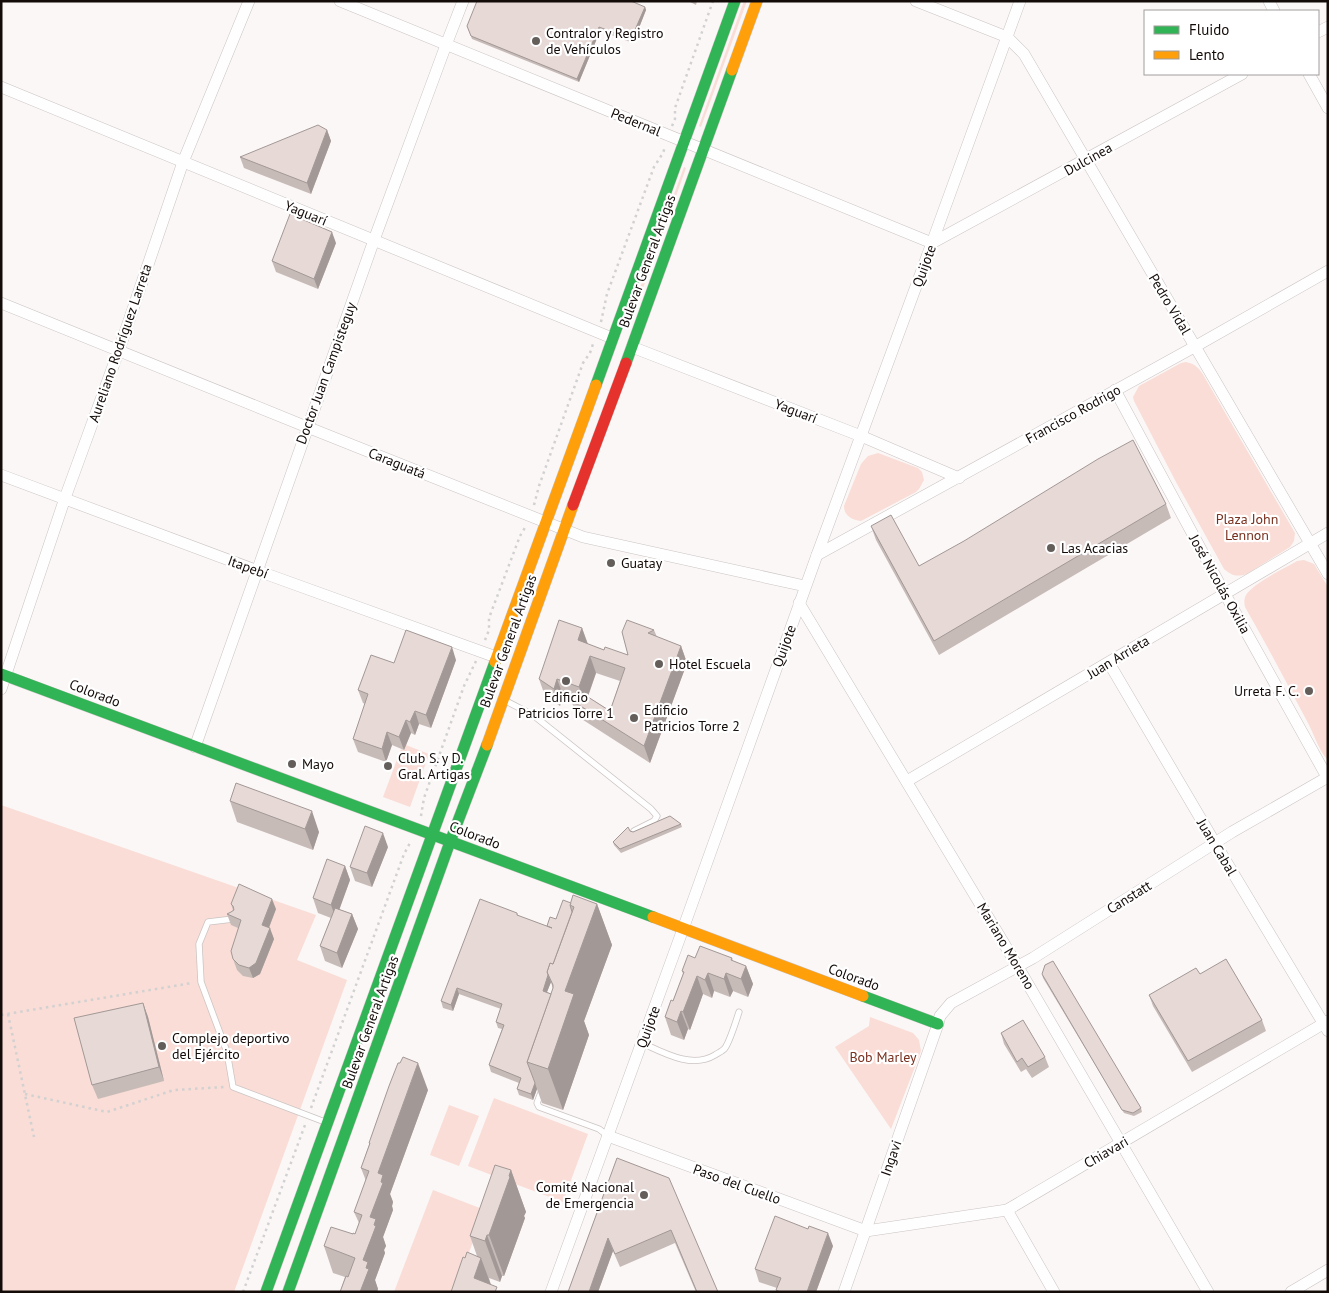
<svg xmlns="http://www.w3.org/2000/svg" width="1329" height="1293" font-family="'PT Sans',sans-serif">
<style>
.green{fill:#f9ddd6}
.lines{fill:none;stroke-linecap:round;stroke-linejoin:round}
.lane-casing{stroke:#cbc4c3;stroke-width:7}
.street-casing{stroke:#cbc4c3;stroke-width:12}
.fast-casing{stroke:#cbc4c3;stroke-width:12}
.slow-casing{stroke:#cbc4c3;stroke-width:12}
.jam-casing{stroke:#cbc4c3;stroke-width:12}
.path{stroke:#d2d1d1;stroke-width:2.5;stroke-dasharray:2.5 4;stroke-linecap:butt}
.lane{stroke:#fefefe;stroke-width:5.5}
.street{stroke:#fefefe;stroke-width:11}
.fast{stroke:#30b455;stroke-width:11}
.slow{stroke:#ff9f0a;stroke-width:11}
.jam{stroke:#e5322d;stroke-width:11}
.wall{fill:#c7bbb8;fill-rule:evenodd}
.shaded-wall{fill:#a29896}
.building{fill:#e7d9d6;stroke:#a29896}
.poi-dot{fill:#645e5b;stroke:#fff;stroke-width:2}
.labels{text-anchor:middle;stroke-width:4.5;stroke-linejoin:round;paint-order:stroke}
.poi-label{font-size:14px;fill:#130b08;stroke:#fff;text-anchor:start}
.street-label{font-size:14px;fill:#130b08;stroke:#fff}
.park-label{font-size:14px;fill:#78301f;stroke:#fff}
</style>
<rect width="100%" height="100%" fill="#fbf7f6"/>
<g class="green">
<path d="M744 1H747L701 127 699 126Z"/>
<path d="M684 167 686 168 632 319 629 318Z"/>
<path d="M1186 362C1196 364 1200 369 1205 378L1295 533 1294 541 1290 547 1247 574C1237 577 1232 576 1224 569L1176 482 1134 401 1133 397 1139 386 1181 363Z"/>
<path d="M878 453 918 468 922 472 924 480 919 489 916 492 861 521C852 520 844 516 844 506L861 464 868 456Z"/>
<path d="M1304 560 1314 564 1328 587V760C1320 753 1313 732 1308 723 1287 684 1267 645 1245 607 1244 603 1244 599 1246 595 1252 584 1285 568 1297 561Z"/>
<path d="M406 745 429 754 410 807 383 797 401 749 404 750Z"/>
<path d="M1 805 316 915 297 960 347 980 234 1292H1Z"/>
<path d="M870 1017 913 1033 919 1040 921 1051 891 1129 835 1047 869 1026Z"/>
<path d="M494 1098 588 1134 563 1202 468 1166Z"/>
<path d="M449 1105 479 1116 459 1166 430 1155Z"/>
<path d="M433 1190 485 1210 454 1292H394Z"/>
</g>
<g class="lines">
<defs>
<g id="lane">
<path d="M506 701 533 715 651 809 657 816 654 821 634 831"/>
<path d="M233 919 208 922 199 944 201 982 227 1052 233 1087 325 1122"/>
<path d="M642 1043C664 1053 692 1069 715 1055 718 1053 723 1051 725 1048 730 1041 736 1021 739 1012"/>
<path d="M542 1090 537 1103 539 1107 599 1129 608 1136"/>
</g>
<g id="street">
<path d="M340 1 932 243"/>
<path d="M916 1 1007 37 1024 54 1328 574"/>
<path d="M1269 1 1274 11"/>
<path d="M1318 32 1328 27"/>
<path d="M1309 74 1328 108"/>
<path d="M1 87 612 338"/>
<path d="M932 243 1242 74"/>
<path d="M1 303 307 427 583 537 805 586"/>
<path d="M632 347 861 436 959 478"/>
<path d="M1115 390 1225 594 1327 777"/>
<path d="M1 475 258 571 496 657"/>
<path d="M817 555 1196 346 1328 271"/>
<path d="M799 603 1018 967 1208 1292"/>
<path d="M1109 663 1215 843 1328 1031"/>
<path d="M1 689 65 498 119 350 183 162 249 1"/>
<path d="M195 747 374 240 446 45 463 1"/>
<path d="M907 781 1328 533"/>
<path d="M608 1136 866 1231 1007 1210 1328 1021"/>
<path d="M1007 1210 1054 1292"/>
<path d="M551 1292 683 929 817 555 932 243 1020 1"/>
<path d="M844 1292 938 1024 940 1016 951 1003 1033 958 1232 832 1328 777"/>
<path d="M1291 1292 1328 1270"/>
</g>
<g id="fast">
<path d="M626 363 732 70"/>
<path d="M596 385 735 1"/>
<path d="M1 674 653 917"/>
<path d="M863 996 938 1024"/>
<path d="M266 1292 495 662"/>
<path d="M288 1292 450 842 487 745"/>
</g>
<g id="slow">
<path d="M732 70 757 1"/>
<path d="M495 662 596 385"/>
<path d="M487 745 573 505"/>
<path d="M653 917 863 996"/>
</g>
<path id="jam" d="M573 505 626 363"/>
</defs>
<use href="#lane" class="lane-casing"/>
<use href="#street" class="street-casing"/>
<use href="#fast" class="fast-casing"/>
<use href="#slow" class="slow-casing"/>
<use href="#jam" class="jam-casing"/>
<g class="path">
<path d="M672 126 675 119V108L713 1"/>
<path d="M601 322 607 294 654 167 663 153 665 147"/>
<path d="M534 505 539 486 583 363 590 353 593 344"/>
<path d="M485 640 489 630V618L520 536 526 526"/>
<path d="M421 816 424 798 464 686 476 661"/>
<path d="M8 1014 34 1137"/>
<path d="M1 1015 192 983"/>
<path d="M25 1094 107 1112 174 1090 225 1087"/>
<path d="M311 1108 404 854 411 841"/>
<path d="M243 1292 305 1125"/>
</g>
<use href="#lane" class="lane"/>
<use href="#street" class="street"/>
<use href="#fast" class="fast"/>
<use href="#slow" class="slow"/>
<use href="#jam" class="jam"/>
</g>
<g class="wall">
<path d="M688 1H697L696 5Z"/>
<path d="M645 7 646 10 633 43 600 31 579 82 472 39 467 26Z"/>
<path d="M327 130 331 141 311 194 244 168 240 157Z"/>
<path d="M336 243 318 289 276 272 272 261Z"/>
<path d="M1166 504 1171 518 939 655 876 540 871 526 919 566Z"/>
<path d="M582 628 588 644 604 650 628 655 622 632 654 630 657 637 681 646 687 663 650 763 577 716 571 700V699L563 695 560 706 545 696 539 679ZM596 673 620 681 610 711 588 697Z"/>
<path d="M456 660 431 728 419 724 415 735 411 733 404 750 392 745 386 762 358 752 353 739 365 704 363 703 358 690 394 663Z"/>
<path d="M230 801 319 832 313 850 237 822Z"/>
<path d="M681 824 682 827 621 853 614 845 613 842 630 831 633 832Z"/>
<path d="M388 847 372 887 355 881 350 867Z"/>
<path d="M345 866 350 880 339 909 352 914 358 929 342 968 325 961 320 946 331 918 318 913 313 898Z"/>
<path d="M571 903 597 904 612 945 584 1021 589 1035 563 1110 542 1103 537 1089 533 1100 519 1095 517 1089 519 1083 491 1072 489 1065 502 1029 498 1028 496 1022 501 1009 459 994 453 1011 443 1008 441 1001 517 913 518 916 547 926 556 919ZM551 982 553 989 551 994 547 992Z"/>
<path d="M231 904 276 909 269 928 274 939 260 974 253 978 243 976 237 970 233 959 238 928 231 925 227 914 231 912 233 910Z"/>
<path d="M695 958H732L733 961 746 966 753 984 748 997 733 991 730 997 714 991 712 998 703 994 690 1030 688 1029 684 1040 671 1035 665 1017 673 1001 683 974 682 971Z"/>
<path d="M1042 974 1141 1108 1142 1112 1134 1116 1124 1113 1043 978Z"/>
<path d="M1200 974 1262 1020 1266 1031 1192 1072 1153 1006 1149 995Z"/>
<path d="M143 1003 148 1017 164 1081 98 1099 92 1085Z"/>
<path d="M1001 1033 1045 1057 1049 1067 1032 1078 1026 1069 1021 1072 1004 1044Z"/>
<path d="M428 1090 390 1194 393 1202 392 1206 393 1210 383 1237 386 1246 384 1250 385 1253 375 1280 378 1289 377 1292H340L345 1277 333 1273 324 1246 355 1234 359 1223 354 1212 366 1181 361 1168 369 1145V1143Z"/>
<path d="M617 1158 718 1292H696L675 1243 620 1267 613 1251 598 1292H568Z"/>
<path d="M511 1170 526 1212 524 1216 525 1218 504 1276H502L500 1282 489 1278 491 1285 451 1292 465 1258 477 1256 470 1236Z"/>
<path d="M833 1246 816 1292H777L776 1290 777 1288 759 1282 755 1269Z"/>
</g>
<g class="shaded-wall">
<path d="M645 7 646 10 633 43 631 39Z"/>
<path d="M599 27 600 31 579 82 577 79Z"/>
<path d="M327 130 331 141 311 194 307 183Z"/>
<path d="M332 232 336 243 318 289 314 279Z"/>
<path d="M582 628 588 645 578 640Z"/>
<path d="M681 646 687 663 650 763 644 746Z"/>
<path d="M452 647 456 660 431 728 426 715Z"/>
<path d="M590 656 596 673 585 704 579 687Z"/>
<path d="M557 679 563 695 560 706 554 689Z"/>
<path d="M415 711 419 724 415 735 410 722Z"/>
<path d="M406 720 411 733 404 750 399 737Z"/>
<path d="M387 732 392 745 386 762 382 749Z"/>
<path d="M312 811 319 832 313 850 305 829Z"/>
<path d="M383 833 388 847 372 887 367 873Z"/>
<path d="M345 866 350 880 336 919 331 905Z"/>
<path d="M272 899 276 909 266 935 262 925Z"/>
<path d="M597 904 612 945 584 1021 589 1035 563 1110 548 1069 565 991Z"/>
<path d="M352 914 358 929 342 968 337 953Z"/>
<path d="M270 928 274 939 260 974 253 978 249 968Z"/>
<path d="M746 966 753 984 748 997 741 979Z"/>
<path d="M708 973 714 991 712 998 705 980Z"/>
<path d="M726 973 733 991 730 997 724 979Z"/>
<path d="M548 975 551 982 545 997 543 991Z"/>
<path d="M697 976 703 994 690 1030 683 1012Z"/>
<path d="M457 988 459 994 453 1011 451 1005Z"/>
<path d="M143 1003 148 1017 164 1081 159 1067Z"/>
<path d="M681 1011 688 1029 684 1040 677 1022Z"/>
<path d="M418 1063 428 1090 390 1194 393 1202 392 1206 393 1210 383 1237 386 1246 384 1250 385 1253 375 1280 378 1289 377 1292H360L363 1260 378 1173Z"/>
<path d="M535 1083 537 1089 533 1100 531 1094Z"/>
<path d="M511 1170 526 1212 524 1216 525 1218 504 1276 489 1235Z"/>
<path d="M828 1233 833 1246 816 1292H807Z"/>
<path d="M487 1235 502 1276 500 1282 485 1241Z"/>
<path d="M608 1238 613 1251 598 1292H589Z"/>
<path d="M481 1258 491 1285 474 1278Z"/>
</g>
<g class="building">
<path d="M477 1H631L645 7 631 39 599 27 577 79 471 36 467 26Z"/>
<path d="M318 125 327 130 307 183 240 157Z"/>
<path d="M290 214 332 232 314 279 272 261Z"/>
<path d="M1133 440 1166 504 934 641 871 526 891 515 919 566 964 541 1098 459Z"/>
<path d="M559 620 582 628 578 640 604 650 605 647 628 655 622 632 627 620 654 630 648 633 681 646 644 746 571 700 577 690 610 711 625 668 590 656 579 687 557 679 554 689 539 679Z"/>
<path d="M406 630 452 647 426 715 415 711 410 722 406 720 399 737 387 732 382 749 353 739 368 694 358 690 371 655 394 663Z"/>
<path d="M236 783 312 811 305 829 230 801Z"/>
<path d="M670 816 681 824 620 849 613 842 628 827 630 831 633 832Z"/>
<path d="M365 826 383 833 367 873 350 867Z"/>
<path d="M327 859 345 866 331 905 313 898Z"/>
<path d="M239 884 272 899 262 925 270 928 256 963 249 968 239 965 233 959 231 951 241 920 227 914 231 912 234 910 233 906 231 904Z"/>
<path d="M573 895 597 904 565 991 574 994 548 1069 527 1062 553 988V985L547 972 550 963 553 964 574 907 570 905Z"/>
<path d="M480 899 517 913V915L552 928 547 926 550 917 556 919 563 900 571 903 570 905 572 912 553 964 550 963 547 972 548 975 543 991 551 994 527 1062 535 1083 531 1094 517 1089 521 1078 489 1065 504 1025 496 1022 502 1004 457 988 451 1005 441 1001Z"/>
<path d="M335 908 352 914 337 953 320 946Z"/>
<path d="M700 946 732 958 731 960 746 966 741 979 726 973 724 979 708 973 705 980 697 976 683 1012 681 1011 677 1022 665 1017 671 1000 673 1001 684 972 682 971 688 955 695 958Z"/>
<path d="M1226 959 1262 1020 1188 1061 1149 995 1196 968 1200 974Z"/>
<path d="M1053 961 1141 1108 1133 1113 1122 1110 1042 974 1045 965Z"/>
<path d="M143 1003 159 1067 92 1085 74 1018Z"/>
<path d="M1023 1020 1045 1057 1028 1067 1022 1058 1017 1062 1001 1033Z"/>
<path d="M403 1057 418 1063 378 1173 383 1175 381 1182 383 1183 370 1217 376 1219 374 1225 376 1226 363 1260 368 1262 366 1268 369 1269 360 1292H340L346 1276 348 1277 355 1258 324 1246 331 1227 353 1234V1233L355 1234 362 1215 354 1212 369 1171 361 1168 370 1143H369L389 1086 398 1063H400Z"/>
<path d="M617 1158 669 1178 718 1292H697L671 1230 615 1254 608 1238 589 1292H568Z"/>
<path d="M495 1165 511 1170 509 1176 510 1177 489 1235H487L485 1241 470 1236Z"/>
<path d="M775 1216 808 1229 809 1226 828 1233 807 1292H780L776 1290 781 1278 755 1269Z"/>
<path d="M467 1252 481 1258 474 1278 497 1287 495 1292H451L463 1257 465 1258Z"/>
</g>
<g class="poi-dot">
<circle cx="536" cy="41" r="5"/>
<circle cx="1051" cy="548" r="5"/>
<circle cx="611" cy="563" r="5"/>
<circle cx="659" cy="664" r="5"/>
<circle cx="566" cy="681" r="5"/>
<circle cx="1309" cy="691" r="5"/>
<circle cx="634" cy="718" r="5"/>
<circle cx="292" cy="764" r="5"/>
<circle cx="388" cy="766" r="5"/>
<circle cx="162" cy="1046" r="5"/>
<circle cx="644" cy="1195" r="5"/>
</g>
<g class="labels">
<g class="poi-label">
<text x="546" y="38">Contralor y Registro<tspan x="546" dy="16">de Vehículos</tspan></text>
<text x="1061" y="553">Las Acacias</text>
<text x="621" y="568">Guatay</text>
<text x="669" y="669">Hotel Escuela</text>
<text x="1299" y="696" text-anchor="end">Urreta F. C.</text>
<text x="566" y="702" text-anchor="middle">Edificio<tspan x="566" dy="16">Patricios Torre 1</tspan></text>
<text x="644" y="715">Edificio<tspan x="644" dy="16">Patricios Torre 2</tspan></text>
<text x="398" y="763">Club S. y D.<tspan x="398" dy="16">Gral. Artigas</tspan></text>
<text x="302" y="769">Mayo</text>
<text x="172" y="1043">Complejo deportivo<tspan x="172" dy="16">del Ejército</tspan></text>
<text x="634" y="1192" text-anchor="end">Comité Nacional<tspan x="634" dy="16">de Emergencia</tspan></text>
</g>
<g class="street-label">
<text transform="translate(636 122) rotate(22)" y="5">Pedernal</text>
<text transform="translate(1088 159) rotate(-29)" y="5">Dulcinea</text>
<text transform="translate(306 213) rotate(22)" y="5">Yaguarí</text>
<text transform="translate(647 261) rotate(-70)" y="5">Bulevar General Artigas</text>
<text transform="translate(924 266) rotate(-70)" y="5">Quijote</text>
<text transform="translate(1170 304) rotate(59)" y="5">Pedro Vidal</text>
<text transform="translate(120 343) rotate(-71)" y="5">Aureliano Rodríguez Larreta</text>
<text transform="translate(326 373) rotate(-70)" y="5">Doctor Juan Campisteguy</text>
<text transform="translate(796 411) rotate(21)" y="5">Yaguarí</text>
<text transform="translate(1073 414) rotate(-29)" y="5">Francisco Rodrigo</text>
<text transform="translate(397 463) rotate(22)" y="5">Caraguatá</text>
<text transform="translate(248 567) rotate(20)" y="5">Itapebí</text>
<text transform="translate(1220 584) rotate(61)" y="5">José Nicolás Oxilia</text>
<text transform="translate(508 641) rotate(-70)" y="5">Bulevar General Artigas</text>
<text transform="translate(784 646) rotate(-70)" y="5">Quijote</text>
<text transform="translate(1118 657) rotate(-31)" y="5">Juan Arrieta</text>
<text transform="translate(95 693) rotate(21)" y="5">Colorado</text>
<text transform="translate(475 835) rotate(21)" y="5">Colorado</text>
<text transform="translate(1217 847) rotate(59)" y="5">Juan Cabal</text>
<text transform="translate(1129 897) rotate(-32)" y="5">Canstatt</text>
<text transform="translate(1006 946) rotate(59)" y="5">Mariano Moreno</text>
<text transform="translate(854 977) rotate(20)" y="5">Colorado</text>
<text transform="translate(370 1022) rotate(-70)" y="5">Bulevar General Artigas</text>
<text transform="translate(648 1027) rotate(-70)" y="5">Quijote</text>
<text transform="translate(1106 1152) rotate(-30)" y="5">Chiavari</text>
<text transform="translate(891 1158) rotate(-71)" y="5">Ingavi</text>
<text transform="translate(737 1184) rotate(20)" y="5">Paso del Cuello</text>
</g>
<g class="park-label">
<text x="1247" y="524">Plaza John<tspan x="1247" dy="16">Lennon</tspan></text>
<text x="883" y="1062">Bob Marley</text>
</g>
</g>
<rect width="1329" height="1293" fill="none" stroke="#130b08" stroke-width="5"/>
<rect x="1144" y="10" width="175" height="65" fill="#ffffff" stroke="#a19d9c"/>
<rect x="1154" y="26" width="25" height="8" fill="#30b455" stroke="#a19d9c"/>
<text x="1189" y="35" font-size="15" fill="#130b08">Fluido</text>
<rect x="1154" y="51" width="25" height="8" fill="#ff9f0a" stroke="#a19d9c"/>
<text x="1189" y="60" font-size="15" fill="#130b08">Lento</text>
</svg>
